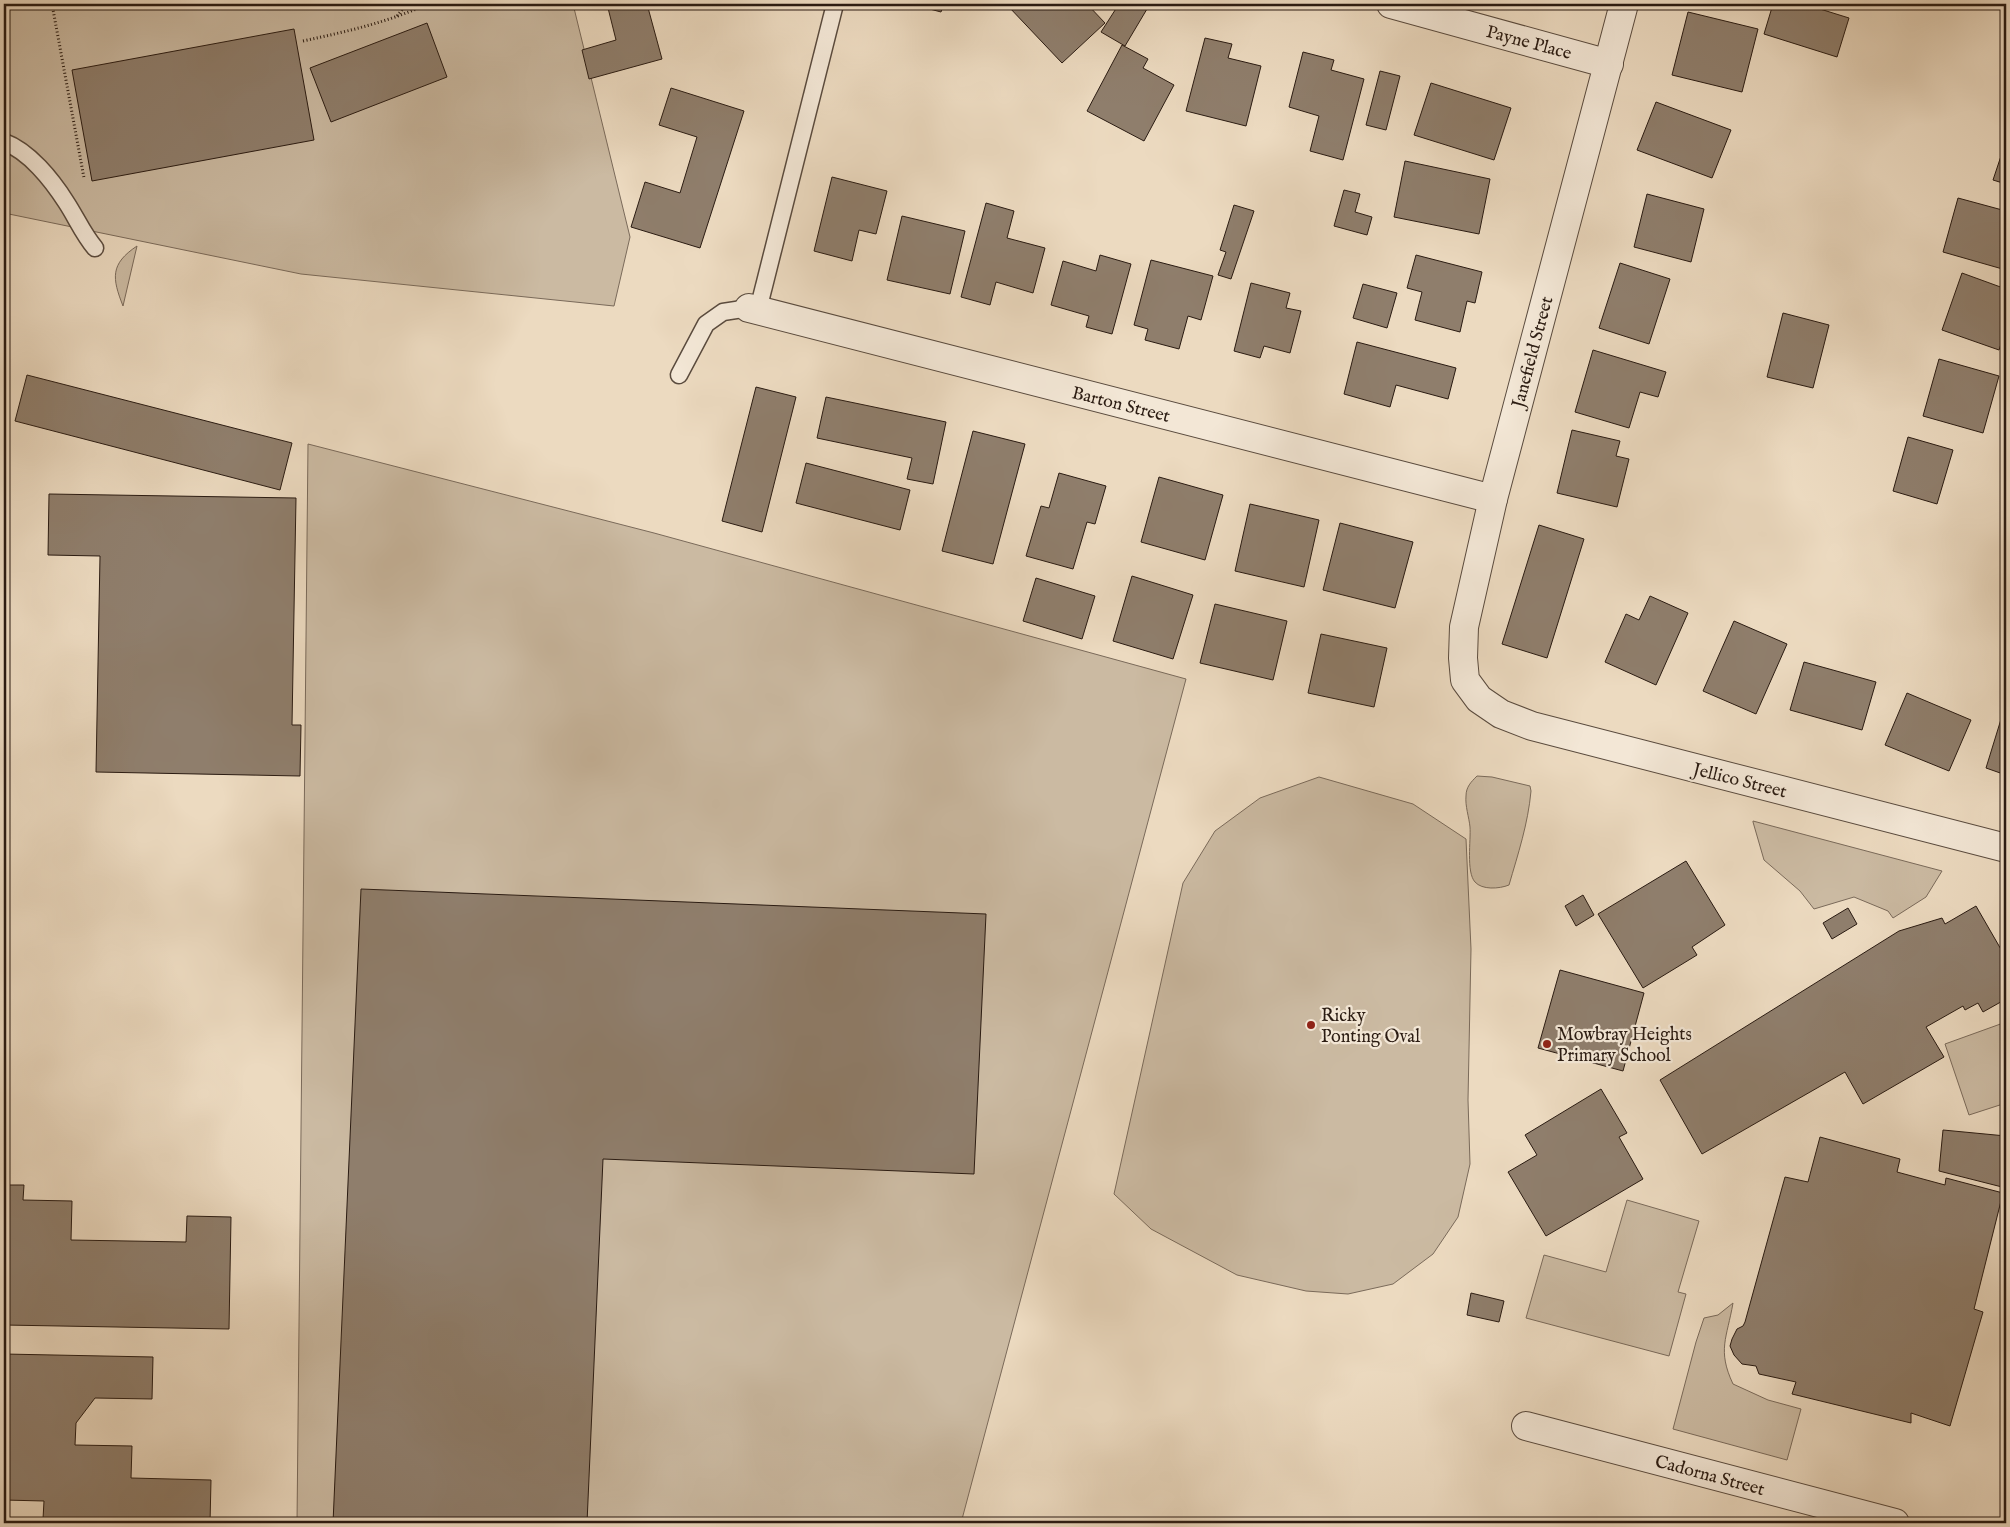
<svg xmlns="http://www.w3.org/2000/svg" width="2010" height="1527" font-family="'IM FELL English',serif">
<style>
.green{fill:#cbbaa2;stroke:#7a6a5a}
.building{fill:#8f7e6c;stroke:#2a1b12}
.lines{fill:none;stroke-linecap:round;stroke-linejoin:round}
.lane-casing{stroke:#5a4b3e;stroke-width:19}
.street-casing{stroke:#5a4b3e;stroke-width:30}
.path{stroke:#2a1b12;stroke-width:3;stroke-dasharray:1 2.5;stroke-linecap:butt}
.lane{stroke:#f3e7d6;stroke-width:16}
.street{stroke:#f3e7d6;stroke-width:28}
.poi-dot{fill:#8f2418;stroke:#f3e7d6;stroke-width:2}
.labels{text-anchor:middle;stroke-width:4.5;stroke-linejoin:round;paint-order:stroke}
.street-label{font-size:18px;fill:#2a1b12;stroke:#f3e7d6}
.poi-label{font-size:18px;fill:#2a1b12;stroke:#f3e7d6;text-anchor:start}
</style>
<rect width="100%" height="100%" fill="#ecdac0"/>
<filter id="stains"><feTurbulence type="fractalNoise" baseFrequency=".004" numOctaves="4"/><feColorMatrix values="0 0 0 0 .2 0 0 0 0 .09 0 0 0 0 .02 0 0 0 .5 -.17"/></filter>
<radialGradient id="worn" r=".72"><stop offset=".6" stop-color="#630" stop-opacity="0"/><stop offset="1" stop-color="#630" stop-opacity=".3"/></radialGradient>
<g class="green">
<path d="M4 4H573L630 237 614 306 301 274 4 213Z"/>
<path d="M137 246 123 306C112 278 110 264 137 246Z"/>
<path d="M308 444 654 533 1186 679 961 1523H297Z"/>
<path d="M1477 776 1492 777 1530 786 1531 791C1528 824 1518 854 1509 885 1499 889 1482 890 1475 882 1466 872 1471 840 1470 827 1469 817 1465 806 1466 796 1466 787 1471 782 1477 776Z"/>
<path d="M1319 777 1413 804 1466 839 1471 949 1468 1100 1470 1164 1458 1217 1433 1254 1393 1284 1348 1294 1306 1291 1237 1275 1151 1229 1114 1194 1183 883 1215 831 1260 798Z"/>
<path d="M1753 822V821L1942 871 1926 897 1893 918 1888 911 1854 897 1814 909 1800 891 1764 860Z"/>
<path d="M2006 1022V1103L1969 1115 1945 1044Z"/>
<path d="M1627 1200 1699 1221 1678 1292 1686 1294 1669 1356 1526 1318 1544 1255 1606 1272Z"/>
<path d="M1733 1303C1727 1338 1717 1350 1733 1384L1768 1400 1801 1409 1787 1460 1673 1429 1696 1342 1704 1318 1718 1315Z"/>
</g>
<g class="building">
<path d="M607 4H647L662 59 589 79 582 50 616 40Z"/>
<path d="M911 4H944L941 12Z"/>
<path d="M1010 4H1087L1105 23 1062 63 1008 6Z"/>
<path d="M1119 4H1138L1147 9 1125 46 1101 32Z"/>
<path d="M1773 4H1804L1849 18 1837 57 1764 34Z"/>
<path d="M1688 12 1758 29 1742 92 1672 75Z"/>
<path d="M427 23 447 77 331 122 310 68Z"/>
<path d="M294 29 314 140 92 181 72 70Z"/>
<path d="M1205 38 1232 44 1228 58 1261 66 1246 126 1186 111Z"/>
<path d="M1122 45 1148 59 1143 68 1174 85 1144 141 1087 111Z"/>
<path d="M1303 52 1334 60 1331 70 1364 79 1343 160 1310 151 1319 116 1289 107Z"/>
<path d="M1380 71 1400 76 1386 130 1366 125Z"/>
<path d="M1431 83 1511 108 1494 160 1414 135Z"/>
<path d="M671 88 744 111 700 248 631 227 645 182 680 193 697 137 659 125Z"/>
<path d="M1656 102 1731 130 1712 178 1637 150Z"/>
<path d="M2006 141V184L1993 180Z"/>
<path d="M1405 161 1490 179 1479 234 1394 217Z"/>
<path d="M832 177 887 191 876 234 859 230 852 261 814 251Z"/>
<path d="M1344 190 1360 194 1355 212 1372 217 1367 235 1334 226Z"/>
<path d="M1647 194 1704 209 1691 262 1634 247Z"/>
<path d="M1958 198 2006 211V270L1943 252Z"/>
<path d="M986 203 1014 211 1007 238 1045 248 1033 293 996 282 990 305 961 297Z"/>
<path d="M1234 205 1254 211 1231 279 1218 275 1226 252 1220 250Z"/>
<path d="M902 216 965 231 950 294 887 280Z"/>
<path d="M1100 255 1131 264 1112 334 1086 327 1089 316 1051 305 1063 261 1096 271Z"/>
<path d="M1416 255 1482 272 1475 303 1467 301 1460 332 1415 320 1422 292 1407 288Z"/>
<path d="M1151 260 1213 276 1201 320 1188 316 1179 349 1145 340 1148 329 1134 325Z"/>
<path d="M1620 263 1670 279 1649 344 1599 328Z"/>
<path d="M1962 273 2006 289V329L1999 350 1942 330Z"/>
<path d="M1251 283 1290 293 1286 308 1301 311 1290 353 1264 346 1260 358 1234 351Z"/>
<path d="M1363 284 1397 293 1387 328 1353 318Z"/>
<path d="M1783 313 1829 325 1813 388 1767 377Z"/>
<path d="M1357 342 1456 368 1448 399 1396 385 1390 407 1344 394Z"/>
<path d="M1593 350 1666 372 1658 397 1640 392 1629 428 1575 412Z"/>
<path d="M1939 359 1999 376 1983 433 1923 416Z"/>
<path d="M27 375 292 443 280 490 15 421Z"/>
<path d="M756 387 796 397 762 532 722 521Z"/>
<path d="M826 397 946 422 933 484 907 479 912 458 817 438Z"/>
<path d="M1572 430 1620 441 1616 456 1629 459 1617 507 1557 493Z"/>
<path d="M973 431 1025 444 993 564 942 551Z"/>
<path d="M1908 437 1953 450 1937 504 1893 491Z"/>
<path d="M806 463 910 490 900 530 796 503Z"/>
<path d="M1059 473 1106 486 1095 524 1087 522 1073 569 1026 556 1041 506 1049 508Z"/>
<path d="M1159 477 1223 495 1205 560 1141 542Z"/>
<path d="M49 494 296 498 292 725H301L300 776 96 772 100 556 48 555Z"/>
<path d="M1250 504 1319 520 1304 587 1235 571Z"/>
<path d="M1340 523 1413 542 1395 608 1323 590Z"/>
<path d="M1539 525 1584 539 1547 658 1502 644Z"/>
<path d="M1132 576 1193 595 1173 659 1113 641Z"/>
<path d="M1036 578 1095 596 1082 639 1023 621Z"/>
<path d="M1650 596 1688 613 1656 685 1605 662 1626 614 1639 620Z"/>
<path d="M1215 604 1287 621 1273 680 1200 663Z"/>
<path d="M1734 621 1787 644 1756 714 1703 691Z"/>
<path d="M1321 634 1387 648 1374 707 1308 693Z"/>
<path d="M1804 662 1876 682 1862 730 1790 710Z"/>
<path d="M1907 693 1971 720 1949 771 1885 745Z"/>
<path d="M2006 703V775L1986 768Z"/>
<path d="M1686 861 1725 925 1692 947 1697 955 1643 988 1598 914Z"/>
<path d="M361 889 986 914 974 1174 603 1159 587 1523H333Z"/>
<path d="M1583 895 1594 915 1576 926 1565 906Z"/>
<path d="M1976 906 2006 958V999L1983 1012 1978 1003 1965 1010 1963 1006 1926 1027 1944 1057 1863 1104 1845 1072 1702 1154 1660 1080 1899 931 1942 918 1945 924Z"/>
<path d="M1848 908 1857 924 1832 939 1823 923Z"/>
<path d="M1560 970 1644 993 1623 1071 1538 1048Z"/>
<path d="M1601 1089 1627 1133 1619 1137 1643 1179 1546 1236 1508 1172 1537 1155 1525 1135Z"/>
<path d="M1943 1130 2006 1136V1188L1939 1171Z"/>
<path d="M1820 1137 1900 1159 1897 1172 1945 1185 1946 1178 2003 1193 1974 1309 1983 1312 1950 1426 1911 1413V1423L1792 1394 1796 1382 1759 1374 1756 1366 1742 1364 1734 1355 1730 1346 1732 1339 1737 1329 1743 1326 1745 1322 1785 1177 1808 1182Z"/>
<path d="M4 1185H24L23 1200 72 1201 71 1240 186 1242 187 1216 231 1217 229 1329 4 1325Z"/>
<path d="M1471 1293 1504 1301 1499 1322 1467 1315Z"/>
<path d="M4 1354 153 1357 152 1399 95 1398 76 1423 75 1445 132 1446 131 1478 211 1480 210 1523H73V1520L43 1519 44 1501 4 1500Z"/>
</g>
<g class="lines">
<defs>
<g id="lane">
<path d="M4 142C29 151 52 180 66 202 76 217 83 234 95 248"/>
<path d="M758 310 835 4"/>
<path d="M679 375 706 324 723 312 749 308"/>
</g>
<g id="street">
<path d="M1391 4 1609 64"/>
<path d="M1624 4 1493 499 1464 627 1463 658 1465 680 1479 699 1501 714 1532 726 2006 848"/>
<path d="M749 308 1493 499"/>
<path d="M1526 1426 1895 1523"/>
</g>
</defs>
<use href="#lane" class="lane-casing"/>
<use href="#street" class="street-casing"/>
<g class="path">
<path d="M52 4 84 178"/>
<path d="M397 16 407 4"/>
<path d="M303 41C349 31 385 23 428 4"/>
</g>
<use href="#lane" class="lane"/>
<use href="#street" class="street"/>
</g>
<g class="poi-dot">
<circle cx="1311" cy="1025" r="5"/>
<circle cx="1547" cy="1044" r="5"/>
</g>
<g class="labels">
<g class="street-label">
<text transform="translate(1529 42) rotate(15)" y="6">Payne Place</text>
<text transform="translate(1532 352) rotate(-75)" y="6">Janefield Street</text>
<text transform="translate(1121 404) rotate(14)" y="6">Barton Street</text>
<text transform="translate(1740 780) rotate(14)" y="6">Jellico Street</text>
<text transform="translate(1710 1475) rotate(15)" y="6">Cadorna Street</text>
</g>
<g class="poi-label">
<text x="1321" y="1021">Ricky<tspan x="1321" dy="21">Ponting Oval</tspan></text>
<text x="1557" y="1040">Mowbray Heights<tspan x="1557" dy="21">Primary School</tspan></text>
</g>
</g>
<rect width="2010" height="1527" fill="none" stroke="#ecdac0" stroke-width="20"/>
<rect x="5" y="5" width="2000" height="1517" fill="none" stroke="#2a1b12" stroke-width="2.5"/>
<rect x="10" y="10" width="1990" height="1507" fill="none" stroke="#2a1b12"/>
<rect width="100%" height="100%" filter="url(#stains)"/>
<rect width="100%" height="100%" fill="url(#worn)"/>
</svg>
